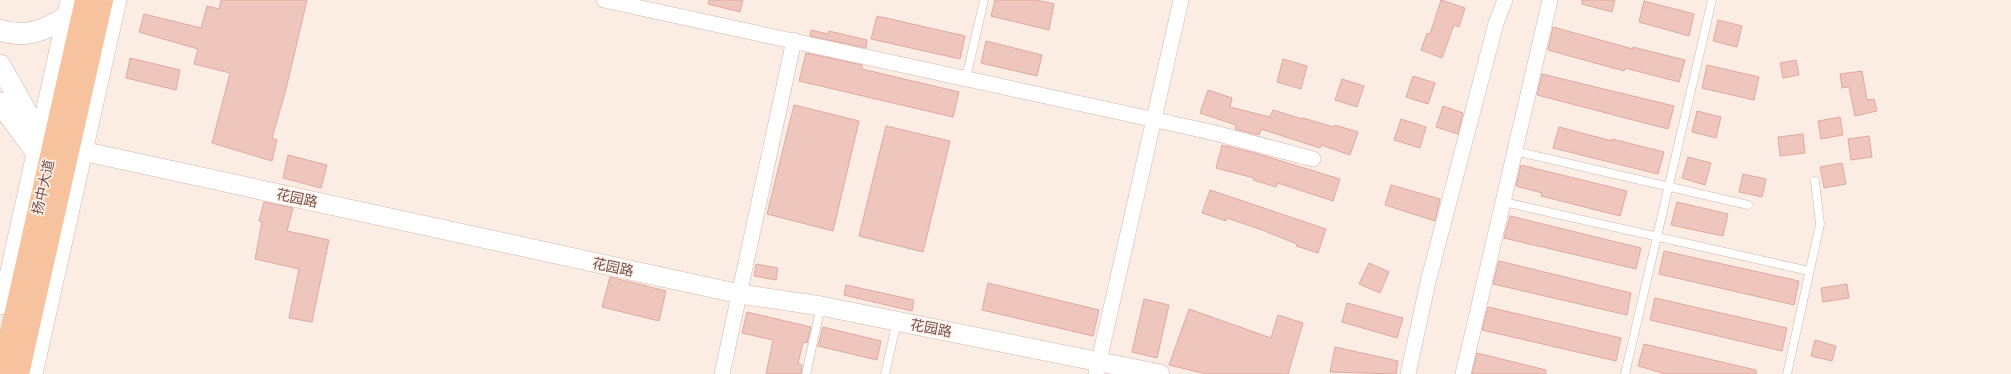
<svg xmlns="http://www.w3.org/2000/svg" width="2011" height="374" font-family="'Space Grotesk','Noto Sans SC',sans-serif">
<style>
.building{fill:#efc6bd;stroke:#e1a99e}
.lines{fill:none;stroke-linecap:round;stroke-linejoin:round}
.service-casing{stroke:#ceb5ae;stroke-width:9}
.minor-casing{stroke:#ceb5ae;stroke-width:16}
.tertiary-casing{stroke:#ceb5ae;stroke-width:20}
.secondary-casing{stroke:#d1b3ab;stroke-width:22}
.primary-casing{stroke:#d5cac9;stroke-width:23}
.service{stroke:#fff;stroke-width:8}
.minor{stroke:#fff;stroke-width:15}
.tertiary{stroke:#fff;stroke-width:19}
.secondary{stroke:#fff;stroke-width:21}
.primary{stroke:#f7c39f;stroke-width:22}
.labels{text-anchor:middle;stroke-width:3.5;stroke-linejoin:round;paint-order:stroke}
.street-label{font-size:14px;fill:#72504b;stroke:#fef2ea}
</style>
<rect width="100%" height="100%" fill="#fbede4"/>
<g class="building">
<path d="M221 0H307L286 89 272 138 277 140 272 161 212 143 230 73 194 64 198 49 139 32 144 14 201 28 207 6 219 9Z"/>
<path d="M709 0H743L740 12 708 4Z"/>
<path d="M995 0H1037L1054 4 1049 30 991 16Z"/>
<path d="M1441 0 1465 8 1459 27 1454 25 1442 58 1421 50 1427 33 1430 34Z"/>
<path d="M1582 0H1615L1612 12 1582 4Z"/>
<path d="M1644 1 1694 14 1689 36 1639 22Z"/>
<path d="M877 16 965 36 960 59 871 39Z"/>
<path d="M1718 20 1742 26 1737 47 1713 41Z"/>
<path d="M1553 27 1633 49V47L1685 60 1679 82 1625 68 1624 71 1548 50Z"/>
<path d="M811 30 828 34 829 31 867 40 866 48 810 36Z"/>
<path d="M986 41 1042 55 1037 76 981 63Z"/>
<path d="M806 53 862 65V69L959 92 953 117 799 81Z"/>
<path d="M130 58 180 70 176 90 126 78Z"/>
<path d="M1283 59 1307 66 1301 89 1277 82Z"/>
<path d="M1796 60 1799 75 1783 78 1780 63Z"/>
<path d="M1707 65 1759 77 1754 100 1702 88Z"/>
<path d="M1862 71 1867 100 1874 99 1877 111 1855 116 1849 87 1842 88 1840 74Z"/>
<path d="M1542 74 1674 106 1668 129 1537 95Z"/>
<path d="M1413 76 1435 83 1428 104 1406 97Z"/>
<path d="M1342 79 1364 86 1357 107 1335 100Z"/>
<path d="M1208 90 1232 98 1230 107 1270 117 1273 110 1302 119 1303 118 1334 127 1335 125 1358 132 1350 155 1321 145 1320 148 1261 129 1259 135 1235 129 1236 125 1200 113Z"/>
<path d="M794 105 859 121 833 231 767 214Z"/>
<path d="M1443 106 1463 113 1458 134 1436 127Z"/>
<path d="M1697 111 1721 117 1716 138 1692 132Z"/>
<path d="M1840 117 1843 135 1821 139 1818 121Z"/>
<path d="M1401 119 1426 127 1420 148 1394 140Z"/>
<path d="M886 126 950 141 923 252 859 236Z"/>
<path d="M1559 127 1612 141V139L1664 152 1658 174 1553 148Z"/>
<path d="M1803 134 1805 153 1780 156 1778 137Z"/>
<path d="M1869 136 1872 157 1851 160 1848 139Z"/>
<path d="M1222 145 1255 153 1340 179 1333 201 1278 183 1276 187 1253 180 1254 178 1216 168Z"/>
<path d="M288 155 327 165 321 188 283 178Z"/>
<path d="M1688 157 1711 163 1705 185 1682 178Z"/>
<path d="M1842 163 1846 184 1824 188 1820 167Z"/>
<path d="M1521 165 1627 191 1620 216 1541 196 1542 193 1516 186Z"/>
<path d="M1743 174 1766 179 1762 197 1739 192Z"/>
<path d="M1391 185 1440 199 1435 221 1385 205Z"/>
<path d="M1210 190 1326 229 1318 253 1296 246 1297 244 1262 230 1227 218 1226 221 1202 213Z"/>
<path d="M264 202 293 208 287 231 329 240 312 322 289 318 299 269 255 259 262 222 259 221Z"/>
<path d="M1677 202 1728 214 1723 236 1671 225Z"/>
<path d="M1510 216 1641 248 1636 269 1504 238Z"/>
<path d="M1664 251 1799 281 1794 305 1659 274Z"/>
<path d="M1499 261 1631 293 1627 315 1493 284Z"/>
<path d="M1369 263 1389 272 1380 293 1359 284Z"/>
<path d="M756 264 778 268 776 280 754 276Z"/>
<path d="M610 277 666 291 659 321 602 307Z"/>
<path d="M988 283 1099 310 1093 336 982 310Z"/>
<path d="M1847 284 1849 298 1823 302 1821 288Z"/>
<path d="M846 285 914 300 912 311 844 295Z"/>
<path d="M1655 298 1787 328 1782 351 1650 320Z"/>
<path d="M1144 299 1169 305 1157 358 1132 352Z"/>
<path d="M1347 303 1403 318 1397 338 1342 322Z"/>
<path d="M1488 307 1621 338 1616 361 1482 330Z"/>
<path d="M1189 309 1271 338 1278 315 1303 323 1288 374H1206L1169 365Z"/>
<path d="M747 312 811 327 807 343 803 342 798 364 802 365 801 374H766L773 340 742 333Z"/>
<path d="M823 327 881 341 877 360 818 346Z"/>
<path d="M1815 340 1836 346 1832 361 1811 356Z"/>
<path d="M1644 344 1756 370V374H1666L1638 366Z"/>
<path d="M1335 347 1398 361 1396 374 1330 372Z"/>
<path d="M1477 353 1546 370V374H1472Z"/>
</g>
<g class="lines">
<defs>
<g id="service">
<path d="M966 78 984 0"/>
<path d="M1515 151 1748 205"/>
<path d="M1504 202 1809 271"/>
<path d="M806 374 821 306"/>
<path d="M885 374 897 321"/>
<path d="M1625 374 1712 0"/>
<path d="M1787 374 1820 224 1815 181"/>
</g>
<g id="minor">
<path d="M604 0 1211 132 1313 159"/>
<path d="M0 307 68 0"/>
<path d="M35 374 119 0"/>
<path d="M722 374 794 40"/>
<path d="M1096 374 1181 0"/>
<path d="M1408 374 1428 282 1496 23 1505 0"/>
<path d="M1463 374 1550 0"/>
</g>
<path id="tertiary" d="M68 148 740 294 821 306 1160 374"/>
<g id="secondary">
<path d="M0 30C32 42 62 22 85 2"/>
<path d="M0 65 38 133 68 148"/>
<path d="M0 103 35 150 68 148"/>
</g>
<g id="primary">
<path d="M2 374 86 0"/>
<path d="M18 374 102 0"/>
</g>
</defs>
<use href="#service" class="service-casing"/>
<use href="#minor" class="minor-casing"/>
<use href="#tertiary" class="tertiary-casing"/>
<use href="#secondary" class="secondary-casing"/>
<use href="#primary" class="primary-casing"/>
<use href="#service" class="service"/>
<use href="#minor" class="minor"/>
<use href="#tertiary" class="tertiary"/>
<use href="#secondary" class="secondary"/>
<use href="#primary" class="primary"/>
</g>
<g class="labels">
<g class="street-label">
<text transform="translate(43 187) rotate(-77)" y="5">扬中大道</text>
<text transform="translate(297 198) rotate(12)" y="5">花园路</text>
<text transform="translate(613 267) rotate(12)" y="5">花园路</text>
<text transform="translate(931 328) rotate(11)" y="5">花园路</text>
</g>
</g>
</svg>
